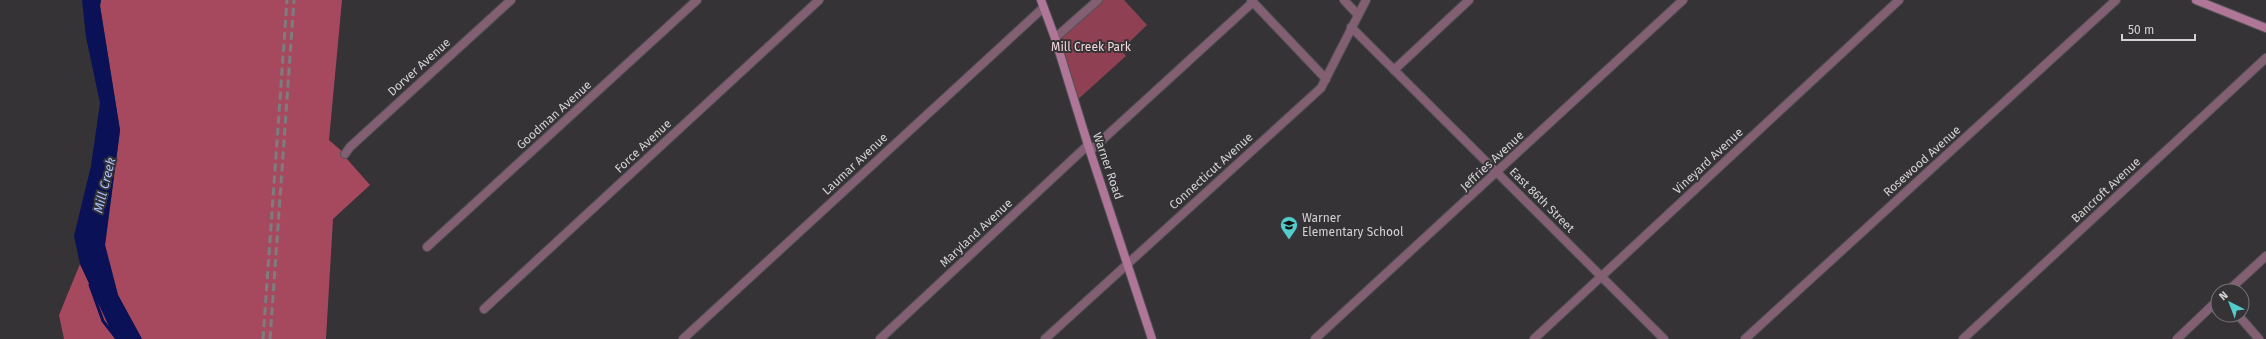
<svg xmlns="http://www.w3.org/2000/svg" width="2266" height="339" font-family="'Fira Sans',sans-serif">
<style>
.green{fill:#8f4153}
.forest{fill:#a6495e}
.water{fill:#0a1157}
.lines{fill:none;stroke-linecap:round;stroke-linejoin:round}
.stream{stroke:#0a1157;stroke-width:3}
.minor-casing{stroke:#515052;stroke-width:10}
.secondary-casing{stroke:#515052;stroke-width:10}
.minor{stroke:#835f74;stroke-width:8}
.secondary{stroke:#af7698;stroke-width:8}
.rail{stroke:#7d7c7e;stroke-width:3;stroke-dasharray:8 4;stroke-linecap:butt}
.labels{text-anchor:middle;stroke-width:4;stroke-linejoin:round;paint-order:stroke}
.park-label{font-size:12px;fill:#f2d7db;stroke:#353336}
.street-label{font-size:12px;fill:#d3d2d3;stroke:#353336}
.poi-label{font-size:12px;fill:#d3d2d3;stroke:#353336;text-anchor:start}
.water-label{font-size:13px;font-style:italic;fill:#a8bffd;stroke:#353336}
</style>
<rect width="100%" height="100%" fill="#353336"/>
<path class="green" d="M1098 0H1124L1147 25 1121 50 1126 56 1075 102 1055 38Z"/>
<g class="forest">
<path d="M101 0H342L329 140 345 154 347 159 370 185 333 219 326 339H142L118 295 105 245 120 131 100 5Z"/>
<path d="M80 264 115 339H64L59 315Z"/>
</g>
<path class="water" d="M82 0H101L100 6 120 130 105 245 118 295 142 339H115L80 264 74 236 91 166 100 103 86 37Z"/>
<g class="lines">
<path class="stream" d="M90 285 103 321 117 339"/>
<defs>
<g id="minor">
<path d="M1251 0 1326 79"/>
<path d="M1344 0 1358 15"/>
<path d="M1351 27 1664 339"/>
<path d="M1055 38 1098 0"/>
<path d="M1394 70 1469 0"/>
<path d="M1090 151 1253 2"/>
<path d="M345 154 350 147 511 0"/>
<path d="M427 247 697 0"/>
<path d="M2228 291 2266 256"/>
<path d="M484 309 819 0"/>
<path d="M2238 315 2259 339"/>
<path d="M683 339 1043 8"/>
<path d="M880 339 1088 145"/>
<path d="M1045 339 1321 88 1366 0"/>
<path d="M1315 339 1683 0"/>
<path d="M1534 339 1899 0"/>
<path d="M1745 339 2116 0"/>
<path d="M1963 339 2266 58"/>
<path d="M2177 339 2218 300"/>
</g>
<g id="secondary">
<path d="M1041 0 1055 38 1088 145 1152 339"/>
<path d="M2196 0 2266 28"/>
</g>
</defs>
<use href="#minor" class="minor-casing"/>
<use href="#secondary" class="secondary-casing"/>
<use href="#minor" class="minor"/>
<use href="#secondary" class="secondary"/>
<g class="rail">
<path d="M263 339 287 0"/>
<path d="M270 339 294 0"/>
</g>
</g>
<defs>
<symbol id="school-pin" viewBox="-11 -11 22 30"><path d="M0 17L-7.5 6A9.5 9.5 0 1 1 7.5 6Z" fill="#52cdcc" stroke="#353336"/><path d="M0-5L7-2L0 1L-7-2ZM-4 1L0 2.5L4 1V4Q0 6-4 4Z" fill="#111"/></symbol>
</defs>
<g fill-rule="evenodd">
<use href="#school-pin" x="1279" y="215" width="20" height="27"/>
</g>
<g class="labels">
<g class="park-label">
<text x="1091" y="51">Mill Creek Park</text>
</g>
<g class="street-label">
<text transform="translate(419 67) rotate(-42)" y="4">Dorver Avenue</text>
<text transform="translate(554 115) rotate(-42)" y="4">Goodman Avenue</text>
<text transform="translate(643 146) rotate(-43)" y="4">Force Avenue</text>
<text transform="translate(1492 161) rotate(-43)" y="4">Jeffries Avenue</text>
<text transform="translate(1708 161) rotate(-43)" y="4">Vineyard Avenue</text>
<text transform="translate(1922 161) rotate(-42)" y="4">Rosewood Avenue</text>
<text transform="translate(855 164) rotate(-43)" y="4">Laumar Avenue</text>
<text transform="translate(1108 166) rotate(71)" y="4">Warner Road</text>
<text transform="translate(1211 171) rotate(-42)" y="4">Connecticut Avenue</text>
<text transform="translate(2106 190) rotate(-43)" y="4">Bancroft Avenue</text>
<text transform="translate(1542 200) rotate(45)" y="4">East 86th Street</text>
<text transform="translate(976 233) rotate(-43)" y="4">Maryland Avenue</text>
</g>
<g class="poi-label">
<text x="1302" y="222">Warner<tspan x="1302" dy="14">Elementary School</tspan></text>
</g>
<g class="water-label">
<text transform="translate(104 185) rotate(-76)" y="5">Mill Creek</text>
</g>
</g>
<g transform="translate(2230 303) rotate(318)"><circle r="19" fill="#353336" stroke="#747375"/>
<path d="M0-3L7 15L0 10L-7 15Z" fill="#52cdcc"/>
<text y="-6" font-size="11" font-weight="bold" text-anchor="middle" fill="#d3d2d3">N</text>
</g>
<path d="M2122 34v6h73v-6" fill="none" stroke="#d3d2d3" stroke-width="2"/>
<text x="2128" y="34" font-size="12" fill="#d3d2d3" stroke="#353336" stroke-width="3" paint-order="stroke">50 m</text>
</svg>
